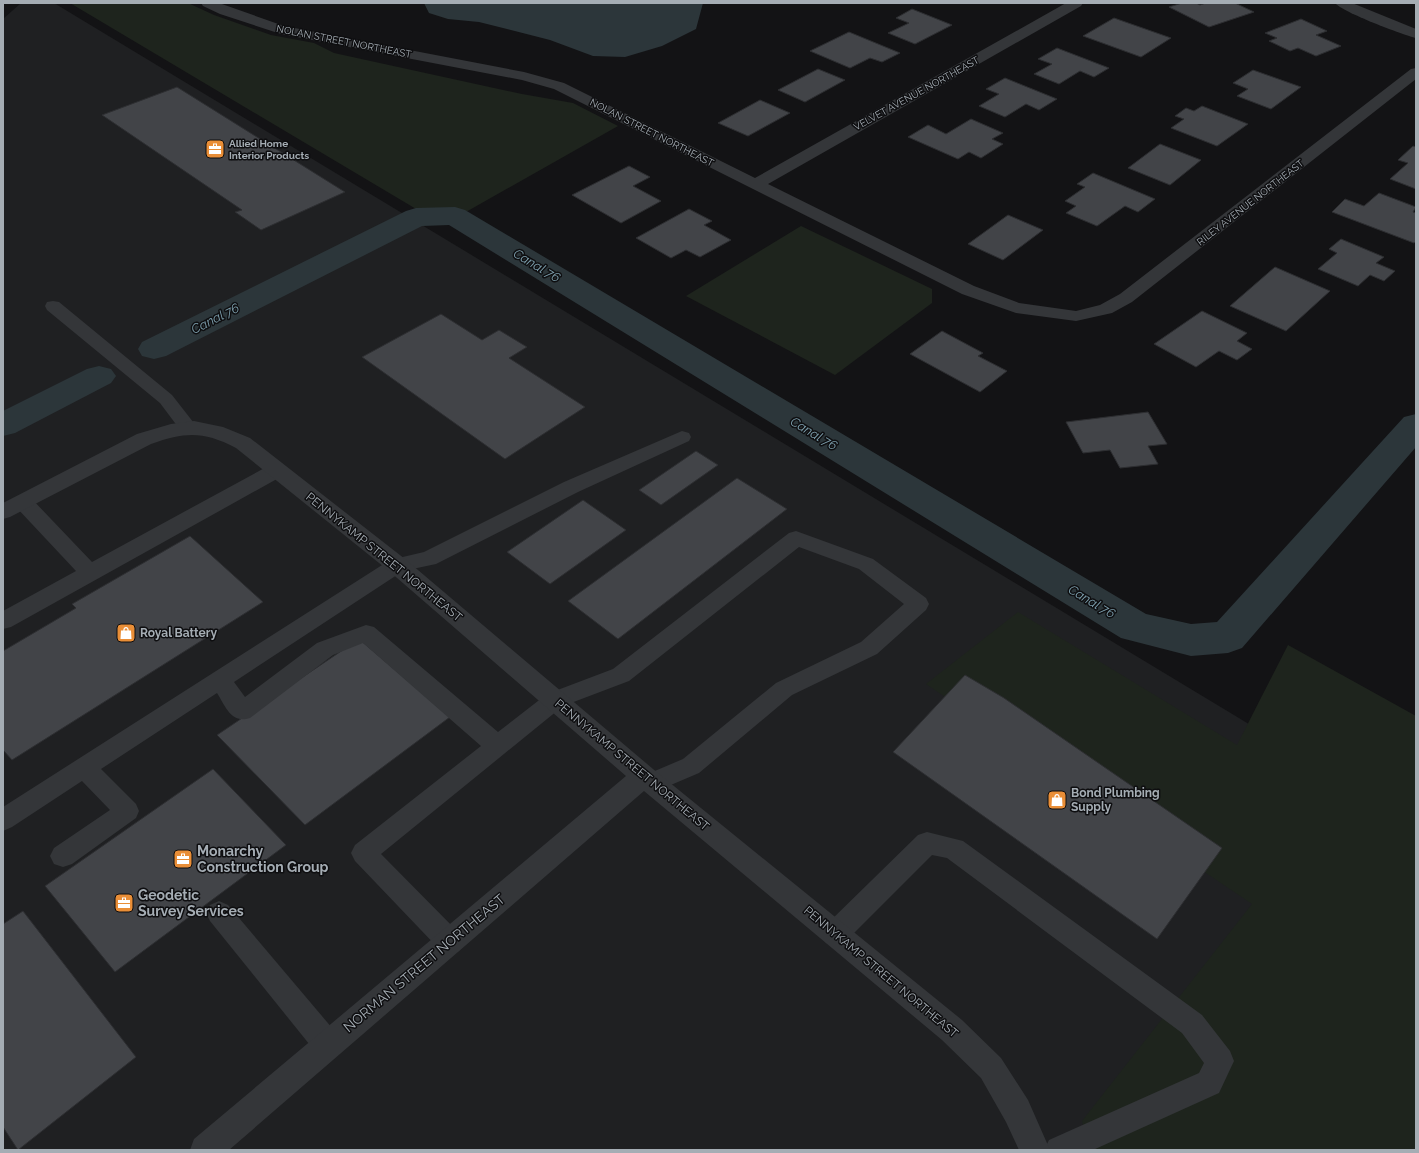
<svg xmlns="http://www.w3.org/2000/svg" width="1419" height="1153" font-family="Raleway,sans-serif">
<style>
.built{fill:#1f2022}
.green{fill:#1e241d}
.water{fill:#2c363a}
.lines{fill:none;stroke-linecap:round;stroke-linejoin:round}
.canal{fill:#2c363a;fill-rule:evenodd}
.building{fill:#424448;stroke:#2d2e31}
.service{fill:#343639;fill-rule:evenodd}
.minor{fill:#343639;fill-rule:evenodd}
.labels{text-anchor:middle;stroke-width:3;stroke-linejoin:round;paint-order:stroke}
.far-street-label{font-size:10px;fill:#a5adb4;stroke:#0e0e10}
.far-poi-label{font-size:10px;font-weight:bold;fill:#a5adb4;stroke:#0e0e10;text-anchor:start}
.street-label{font-size:12px;fill:#a5adb4;stroke:#0e0e10}
.poi-label{font-size:12px;font-weight:bold;fill:#a5adb4;stroke:#0e0e10;text-anchor:start}
.water-label{font-size:13px;font-style:italic;fill:#7ea0ae;stroke:#0e0e10}
.near-poi-label{font-size:14px;font-weight:bold;fill:#a5adb4;stroke:#0e0e10;text-anchor:start}
.near-street-label{font-size:14px;fill:#a5adb4;stroke:#0e0e10}
</style>
<rect width="100%" height="100%" fill="#131315"/>
<path class="built" d="M21 3H54L1416 825V1150H3V19Z"/>
<g class="green">
<path d="M70 3H188L214 15 271 35 314 43 334 53 522 94 573 103 618 126 443 225Z"/>
<path d="M801 226 932 289V303L835 375 686 296Z"/>
<path d="M1018 612 1237 745 1288 645 1416 716V1150H1090L1082 1121 1252 904 926 684Z"/>
</g>
<path class="water" d="M424 3H703L696 29 662 46 625 57 593 56 550 40 479 22 448 19 429 13Z"/>
<g class="lines">
<g class="canal">
<path d="M455 207 465 210 1146 614 1191 624 1217 622 1404 417 1416 414V447L1242 648 1228 653 1191 656 1121 638 449 225 422 226 166 356 154 359 142 356 138 349 142 342 406 211 416 208Z"/>
<path d="M99 366 111 369 116 376 111 383 15 433 3 436V411L87 369Z"/>
</g>
</g>
<g class="building">
<path d="M1182 3H1196L1200 5 1206 3H1235L1254 12 1209 27 1169 7Z"/>
<path d="M912 9 952 25 915 44 888 33 909 23 896 18Z"/>
<path d="M1114 18 1171 38 1141 57 1083 36Z"/>
<path d="M1301 19 1327 31 1316 35 1341 46 1316 56 1298 48 1290 51 1269 41 1277 38 1265 33Z"/>
<path d="M849 32 900 53 882 62 870 58 850 68 810 51Z"/>
<path d="M1057 48 1109 68 1094 77 1080 71 1059 84 1034 74 1052 64 1038 59Z"/>
<path d="M818 69 845 80 805 102 778 90Z"/>
<path d="M1253 70 1301 87 1271 109 1237 96 1248 89 1233 83Z"/>
<path d="M1005 78 1057 99 1039 110 1026 104 1005 117 979 106 999 94 986 89Z"/>
<path d="M177 87 345 192 261 230 235 212 242 210 102 115Z"/>
<path d="M760 100 790 113 748 136 718 123Z"/>
<path d="M1202 106 1248 124 1217 146 1171 128 1184 119 1175 116 1186 108 1194 111Z"/>
<path d="M971 119 1003 133 992 139 1003 144 981 158 969 152 958 159 908 137 928 125 946 134Z"/>
<path d="M1160 144 1201 160 1170 185 1128 168Z"/>
<path d="M1413 146 1416 147V189L1390 179 1408 163 1398 160Z"/>
<path d="M629 166 650 177 633 186 661 201 621 223 572 195Z"/>
<path d="M1093 173 1155 199 1138 212 1125 206 1097 226 1066 213 1076 206 1065 201 1085 187 1077 184Z"/>
<path d="M1379 193 1416 207 1413 212 1416 213V241L1414 243 1332 212 1345 199 1364 206Z"/>
<path d="M689 209 712 221 704 225 731 240 700 257 686 250 671 258 636 238Z"/>
<path d="M1008 215 1043 230 1003 260 968 244Z"/>
<path d="M1341 239 1384 257 1376 263 1395 271 1384 281 1370 275 1358 286 1318 269 1337 253 1329 249Z"/>
<path d="M1275 267 1330 291 1286 331 1230 306Z"/>
<path d="M1202 311 1247 333 1237 341 1252 349 1237 360 1219 351 1196 367 1154 344Z"/>
<path d="M441 314 482 340 499 330 527 347 509 358 585 407 505 459 362 357Z"/>
<path d="M942 331 983 353 978 356 1007 371 980 392 910 354Z"/>
<path d="M1148 412 1167 444 1148 446 1158 464 1120 468 1110 450 1083 453 1066 422Z"/>
<path d="M696 451 718 465 661 505 639 490Z"/>
<path d="M737 478 787 509 618 639 568 601Z"/>
<path d="M583 500 626 530 550 584 507 552Z"/>
<path d="M190 536 263 602 12 760 3 750V651L76 608 72 604Z"/>
<path d="M359 639 450 717 305 825 217 735Z"/>
<path d="M965 675 1004 698 1222 848 1157 939 893 752Z"/>
<path d="M213 769 286 845 115 972 45 886Z"/>
<path d="M23 911 136 1057 18 1150 3 1127V924Z"/>
</g>
<g class="lines">
<g class="service">
<path d="M53 301 59 302 172 395 197 427 195 431 188 433 181 431 160 403 47 310 45 306 47 302Z"/>
<path d="M682 431 689 433 691 437 689 441 578 492 436 564 403 571 234 682 245 697 317 643 366 625 374 627 498 732 547 694 613 669 789 533 796 531 873 559 926 598 929 604 926 610 877 654 792 695 699 773 652 793 643 790 640 783 643 776 683 759 776 683 861 642 904 604 859 569 799 547 629 681 563 706 381 854 459 933 463 942 459 951 450 954 441 951 355 861 351 853 355 845 481 746 363 643 333 655 250 718C231 724 226 707 217 693L101 769 136 804 139 811 136 818 72 864 63 867 54 864 50 856 54 848 110 810 82 781 12 827 3 831V807L390 560 424 552 564 482Z"/>
<path d="M277 463 284 465 287 470 284 475 11 627 3 629V611L76 571 16 507 13 502 16 497 23 495 30 497 92 562 270 465Z"/>
<path d="M927 832 963 841 1202 1015 1230 1051 1234 1061 1219 1093 1093 1150H1044L1049 1140 1199 1073 1204 1063 1182 1033 947 858 932 855 844 943 835 946 826 943 822 934 826 925 918 835Z"/>
<path d="M219 901 228 905 338 1035 342 1045 338 1055 328 1059 318 1055 210 921 206 913 210 905Z"/>
</g>
<g class="minor">
<path d="M201 3H219L284 26 524 72 564 83 755 178 1066 3H1083L1081 6 768 184 974 286 1019 303 1076 311 1100 305 1120 294 1411 69 1416 68V79L1132 302 1112 313 1076 321 1016 313 962 294 554 89 522 80 281 34 220 14 203 6Z"/>
<path d="M1335 3H1352L1416 29V38C1403 35 1342 12 1335 3Z"/>
<path d="M194 421 223 427 250 438 405 559 653 769 962 1020 1001 1058 1028 1100 1050 1150H1019L1006 1122 981 1078 942 1040 644 791 229 1150H190L194 1139 626 776 389 571 236 448C203 431 186 432 151 444L10 517 3 519V503L137 434 171 424Z"/>
</g>
</g>
<defs>
<symbol id="office-square" viewBox="-11 -11 22 22"><rect x="-9" y="-9" width="18" height="18" rx="4" fill="#e98e37" stroke="#0e0e10"/><path d="M-6-3h4V-5.5h4V-3h4V5H-6ZM-1-4.5V-3h2v-1.5ZM-6 0V1H6V0Z" fill="#fff"/></symbol>
<symbol id="shop-square" viewBox="-11 -11 22 22"><rect x="-9" y="-9" width="18" height="18" rx="4" fill="#e98e37" stroke="#0e0e10"/><path d="M-5-2.5h2.3a2.7 3.5 0 0 1 5.4 0H5L5.5 6h-11ZM-1.5-2.5h3a1.5 2.3 0 0 0-3 0Z" fill="#fff"/></symbol>
</defs>
<g fill-rule="evenodd">
<use href="#office-square" x="204" y="138" width="22" height="22"/>
<use href="#shop-square" x="115" y="622" width="22" height="22"/>
<use href="#shop-square" x="1046" y="789" width="22" height="22"/>
<use href="#office-square" x="172" y="848" width="22" height="22"/>
<use href="#office-square" x="113" y="892" width="22" height="22"/>
</g>
<g class="labels">
<g class="far-street-label">
<text transform="translate(344 41) rotate(11)" y="4">NOLAN STREET NORTHEAST</text>
<text transform="translate(916 93) rotate(-29)" y="4">VELVET AVENUE NORTHEAST</text>
<text transform="translate(652 132) rotate(27)" y="4">NOLAN STREET NORTHEAST</text>
<text transform="translate(1250 202) rotate(-38)" y="4">RILEY AVENUE NORTHEAST</text>
</g>
<g class="far-poi-label">
<text x="229" y="147">Allied Home<tspan x="229" dy="12">Interior Products</tspan></text>
</g>
<g class="street-label">
<text transform="translate(384 557) rotate(39)" y="4">PENNYKAMP STREET NORTHEAST</text>
<text transform="translate(632 765) rotate(40)" y="4">PENNYKAMP STREET NORTHEAST</text>
<text transform="translate(881 972) rotate(40)" y="4">PENNYKAMP STREET NORTHEAST</text>
</g>
<g class="poi-label">
<text x="140" y="637">Royal Battery</text>
<text x="1071" y="797">Bond Plumbing<tspan x="1071" dy="14">Supply</tspan></text>
</g>
<g class="water-label">
<text transform="translate(537 265) rotate(31)" y="5">Canal 76</text>
<text transform="translate(215 318) rotate(-27)" y="5">Canal 76</text>
<text transform="translate(814 433) rotate(31)" y="5">Canal 76</text>
<text transform="translate(1092 601) rotate(31)" y="5">Canal 76</text>
</g>
<g class="near-poi-label">
<text x="197" y="856">Monarchy<tspan x="197" dy="16">Construction Group</tspan></text>
<text x="138" y="900">Geodetic<tspan x="138" dy="16">Survey Services</tspan></text>
</g>
<g class="near-street-label">
<text transform="translate(424 963) rotate(-40)" y="5">NORMAN STREET NORTHEAST</text>
</g>
</g>
<rect width="1419" height="1153" fill="none" stroke="#a5adb4" stroke-width="8"/>
</svg>
